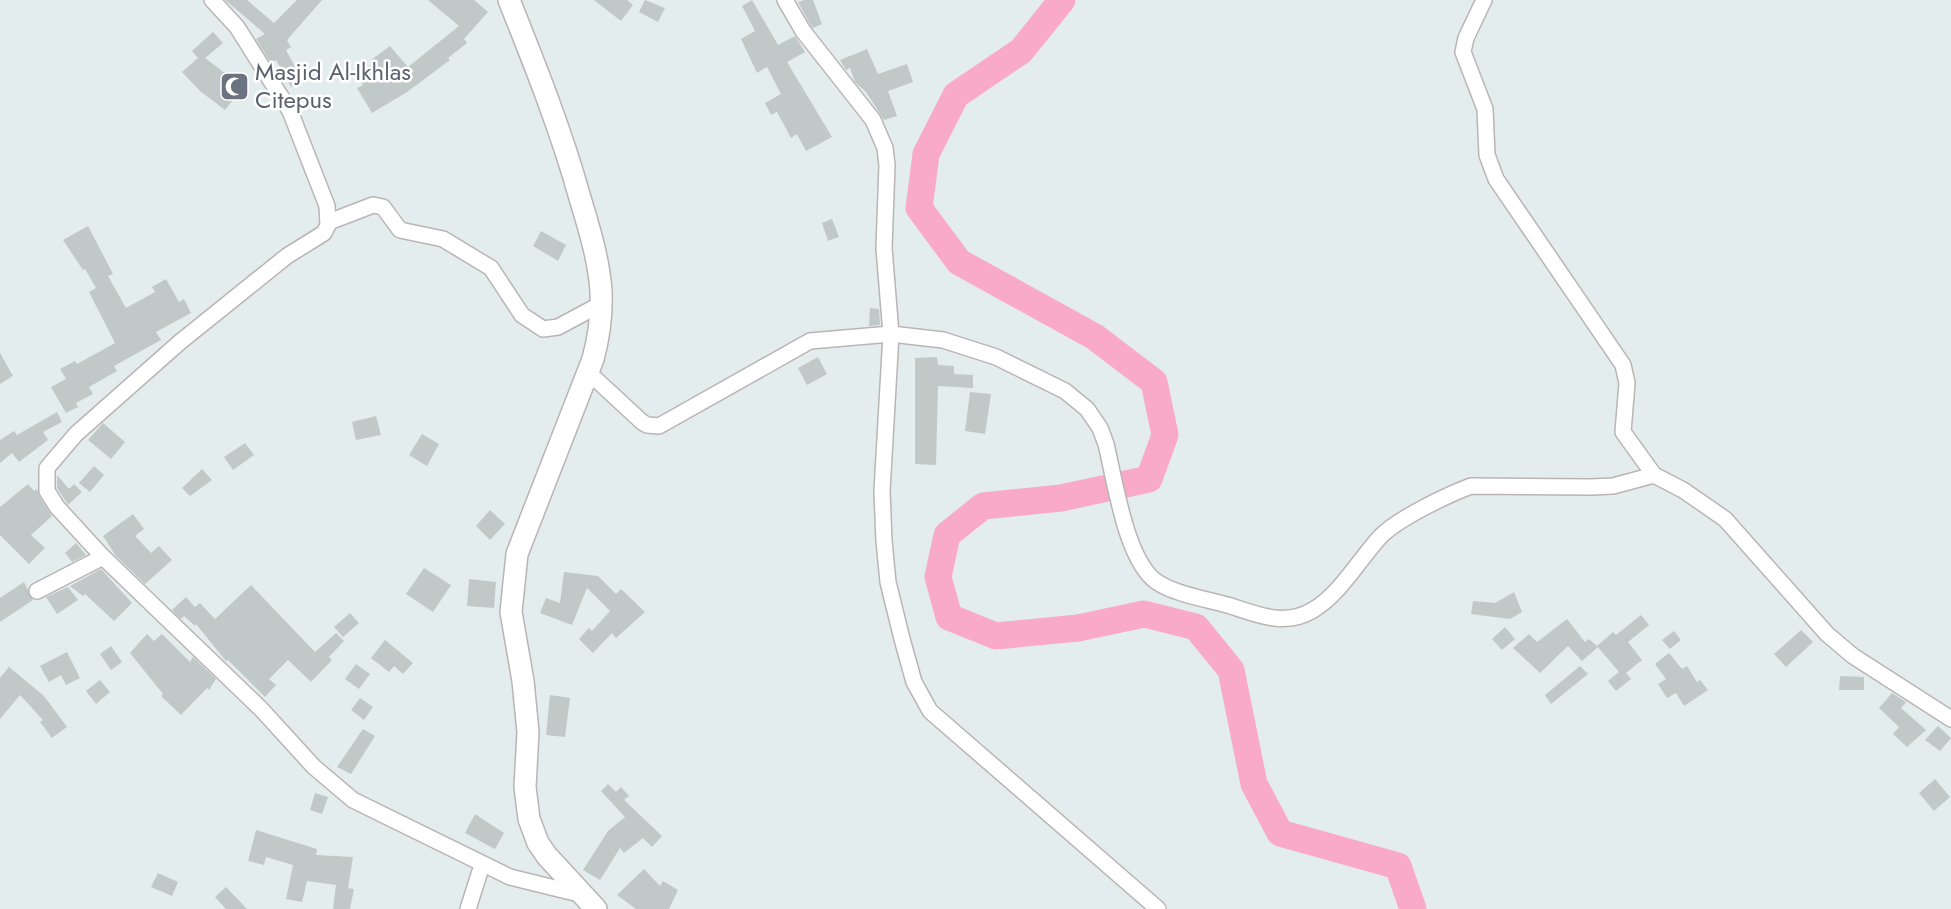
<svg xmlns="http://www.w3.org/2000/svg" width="1951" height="909" font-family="Jost,sans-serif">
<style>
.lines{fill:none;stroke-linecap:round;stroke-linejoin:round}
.river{stroke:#f8aac8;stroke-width:27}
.building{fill:#c0c9c7}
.street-casing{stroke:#bab4b5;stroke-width:18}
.secondary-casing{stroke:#bab3b5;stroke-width:24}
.street{stroke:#fff;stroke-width:15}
.secondary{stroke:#fff;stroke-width:21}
.labels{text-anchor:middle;stroke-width:5;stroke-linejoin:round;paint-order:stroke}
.worship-label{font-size:24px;fill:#5b616d;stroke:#fff;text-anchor:start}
</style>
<rect width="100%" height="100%" fill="#e4eded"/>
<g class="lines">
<path class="river" d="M1062 0 1021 51 956 95 926 154 919 208 959 262 1095 337 1154 382 1165 435 1149 479 1061 498 983 506 947 535 938 577 949 617 996 636 1078 628 1144 614 1196 627 1231 670 1254 784 1280 833 1398 866 1413 909"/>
</g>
<g class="building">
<path d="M225 0H247L274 23 297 0H322L287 40 291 47 286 50 303 81 291 87 276 60 271 63 256 39 265 34Z"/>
<path d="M428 0H474L488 12 464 39 467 43 448 58 450 60 407 92 372 113 357 88 363 85 356 74 374 63 371 60 390 46 408 67 459 26Z"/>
<path d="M594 0H627L633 5 621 21Z"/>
<path d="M645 0 665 8 658 22 639 12Z"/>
<path d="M752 0 778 45 795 36 805 52 787 62 832 137 806 151 797 134 791 138 777 112 771 115 765 103 781 94 767 67 757 73 741 39 755 31 742 6Z"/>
<path d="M804 0H813L822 24 813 28 811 26 798 2Z"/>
<path d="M213 32 223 43 205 58 243 87 225 110 200 91 182 72 198 58 192 51Z"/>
<path d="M867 49 878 74 907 64 913 82 888 91 897 116 884 120 866 92 855 82 850 68 846 70 840 60Z"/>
<path d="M832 219 839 237 828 241 822 223Z"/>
<path d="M88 226 113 274 108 276 126 308 155 292 152 287 166 279 179 302 184 299 191 313 156 332 161 340 114 366 117 371 89 387 93 394 76 403 78 407 66 413 51 387 66 379 60 369 75 361 77 364 115 343 89 292 96 288 85 269 83 270 63 240Z"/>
<path d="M541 231 566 245 558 261 533 246Z"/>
<path d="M870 308 879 309 880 325 869 326Z"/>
<path d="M0 353 13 376 0 384Z"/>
<path d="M818 357 827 374 807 385 798 368Z"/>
<path d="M937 357 938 365 954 366V374L973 375V388L938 386 936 465 915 464V358Z"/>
<path d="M970 392 991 394 985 434 965 431Z"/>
<path d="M57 412 62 422 43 432 48 440 19 462 12 453 0 463V440L14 431 17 435Z"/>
<path d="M376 416 381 435 356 440 352 422Z"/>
<path d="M103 423 125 442 111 459 88 440Z"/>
<path d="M422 434 439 444 427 466 409 455Z"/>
<path d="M245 443 254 455 233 470 224 457Z"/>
<path d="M94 466 104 475 90 492 79 483Z"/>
<path d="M202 469 212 480 190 496 182 488Z"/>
<path d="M57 475 69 489 74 484 82 492 68 505 57 488Z"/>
<path d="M28 484 34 491 37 489 39 496 52 516 31 535 45 548 29 564 0 535V507Z"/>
<path d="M490 510 505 524 490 540 476 526Z"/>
<path d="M133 514 144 529 135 536 151 553 159 546 172 560 145 584 116 556 103 536Z"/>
<path d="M76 543 86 555 72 562 65 553Z"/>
<path d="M424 568 451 585 433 612 406 594Z"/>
<path d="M101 569 132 603 114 621 85 594 83 596 70 586Z"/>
<path d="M564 572 598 576 616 594 621 589 645 612 616 638 612 633 593 653 579 639 589 628 592 631 610 611 587 588 572 625 540 613 546 598 560 603Z"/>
<path d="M469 579 496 582 494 608 467 606Z"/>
<path d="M24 582 33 600 0 622V598Z"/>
<path d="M251 585 315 652 336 633 344 641 329 657 332 660 311 682 288 660 269 679 276 685 265 697 228 660 226 661 196 624 195 626 184 616 181 619 172 610 186 597 195 607 200 603 215 619Z"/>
<path d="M68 587 78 600 57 614 46 597Z"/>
<path d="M1514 592 1522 612 1510 619 1471 614 1473 601 1495 603Z"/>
<path d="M350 613 359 623 343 637 334 627Z"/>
<path d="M1641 615 1649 625 1628 642 1642 660 1626 673 1631 679 1616 691 1608 681 1619 672 1597 646 1613 632 1616 635Z"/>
<path d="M1567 619 1585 642 1589 639 1598 647 1582 661 1568 646 1540 673 1513 648 1529 634 1537 642Z"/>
<path d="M1505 627 1515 639 1502 650 1492 639Z"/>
<path d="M1801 630 1813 642 1786 667 1774 654Z"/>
<path d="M1674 631 1681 640 1670 649 1662 640Z"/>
<path d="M147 634 154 641 162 634 190 662 193 657 216 679 209 690 207 688 181 715 161 696 163 694 130 653Z"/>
<path d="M385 640 413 663 403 674 394 666 389 672 371 658Z"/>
<path d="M111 646 122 662 111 670 100 654Z"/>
<path d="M67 652 80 678 66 685 61 675 49 682 40 666Z"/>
<path d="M1669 653 1682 669 1687 666 1697 682 1700 680 1708 690 1684 706 1676 693 1667 698 1658 684 1666 679 1655 664Z"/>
<path d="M356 664 370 674 359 689 345 679Z"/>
<path d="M1580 666 1588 674 1551 704 1545 695Z"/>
<path d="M9 667 44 696 67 727 52 738 40 722 43 720 20 695 0 719V678Z"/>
<path d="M1840 676 1864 677V690H1839Z"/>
<path d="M100 680 110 692 96 704 86 691Z"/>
<path d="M1892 693 1906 702 1901 708 1926 730 1907 747 1893 734 1899 727 1879 708Z"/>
<path d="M550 695 570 698 565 737 546 735Z"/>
<path d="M360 698 373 707 364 720 351 710Z"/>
<path d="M1938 726 1951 738 1940 751 1925 740Z"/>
<path d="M363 729 375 736 351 774 337 767Z"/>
<path d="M1935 779 1950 797 1934 811 1919 793Z"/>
<path d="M608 784 616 792 621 787 629 796 624 800 662 836 652 847 643 838 624 853 620 848 600 880 583 870 608 831 625 817 601 791Z"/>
<path d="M315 793 328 797 322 814 310 810Z"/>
<path d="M475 814 504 833 495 849 465 833Z"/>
<path d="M256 830 317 849 316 855 353 857 348 888 354 889 350 909H333L336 885 307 881 302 902 286 899 293 865 266 857 264 865 248 861Z"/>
<path d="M644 869 660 886 663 881 678 890 669 909H636L617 895Z"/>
<path d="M158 873 178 882 172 896 151 887Z"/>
<path d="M226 887 247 909H226L215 897Z"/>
</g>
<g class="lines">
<defs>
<g id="street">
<path d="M212 0 237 27 290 111 327 206 328 225 324 233 287 256 180 342 76 434 47 468V491L57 507 103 557 261 709 314 767 353 800 510 877 583 895"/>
<path d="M785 0 803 31 873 120 885 148 887 165 884 248 891 334 882 491 884 541 888 582 902 639 914 682 930 711 1158 909"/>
<path d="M1484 0 1466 38 1463 52 1485 109 1487 155 1496 179 1623 365 1627 383 1623 432 1654 475"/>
<path d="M329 222 373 205 383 207 400 230 443 239 491 268 522 315 543 329 558 327 601 304"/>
<path d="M588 372 642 422 647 425 659 426 810 341 891 334 943 340 996 357 1065 391 1087 409 1100 428 1106 444C1115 481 1126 561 1157 582 1176 595 1212 600 1234 607 1260 616 1287 626 1313 610 1340 594 1359 560 1380 537 1397 519 1447 495 1471 486L1591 487 1613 486 1654 475 1683 490 1725 519 1827 634 1853 656 1951 719"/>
<path d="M37 591 103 557"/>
<path d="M468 909 482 865"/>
</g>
<path id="secondary" d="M509 0C535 65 561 130 580 198 589 228 599 260 601 291 602 315 599 337 593 359L517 554 511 612 523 681 528 732 525 787 529 819 538 843 547 856 596 909"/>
</defs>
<use href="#street" class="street-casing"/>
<use href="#secondary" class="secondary-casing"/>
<use href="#street" class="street"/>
<use href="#secondary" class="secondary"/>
</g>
<defs>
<symbol id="mosque-square" viewBox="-11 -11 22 22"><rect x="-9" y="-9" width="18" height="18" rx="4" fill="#6b7280" stroke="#fff"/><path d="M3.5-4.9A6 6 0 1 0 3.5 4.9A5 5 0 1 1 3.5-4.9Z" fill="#fff"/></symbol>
</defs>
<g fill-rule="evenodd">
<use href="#mosque-square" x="218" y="70" width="33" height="33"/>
</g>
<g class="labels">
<g class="worship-label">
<text x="255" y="80">Masjid Al-Ikhlas<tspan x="255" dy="28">Citepus</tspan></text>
</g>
</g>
</svg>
